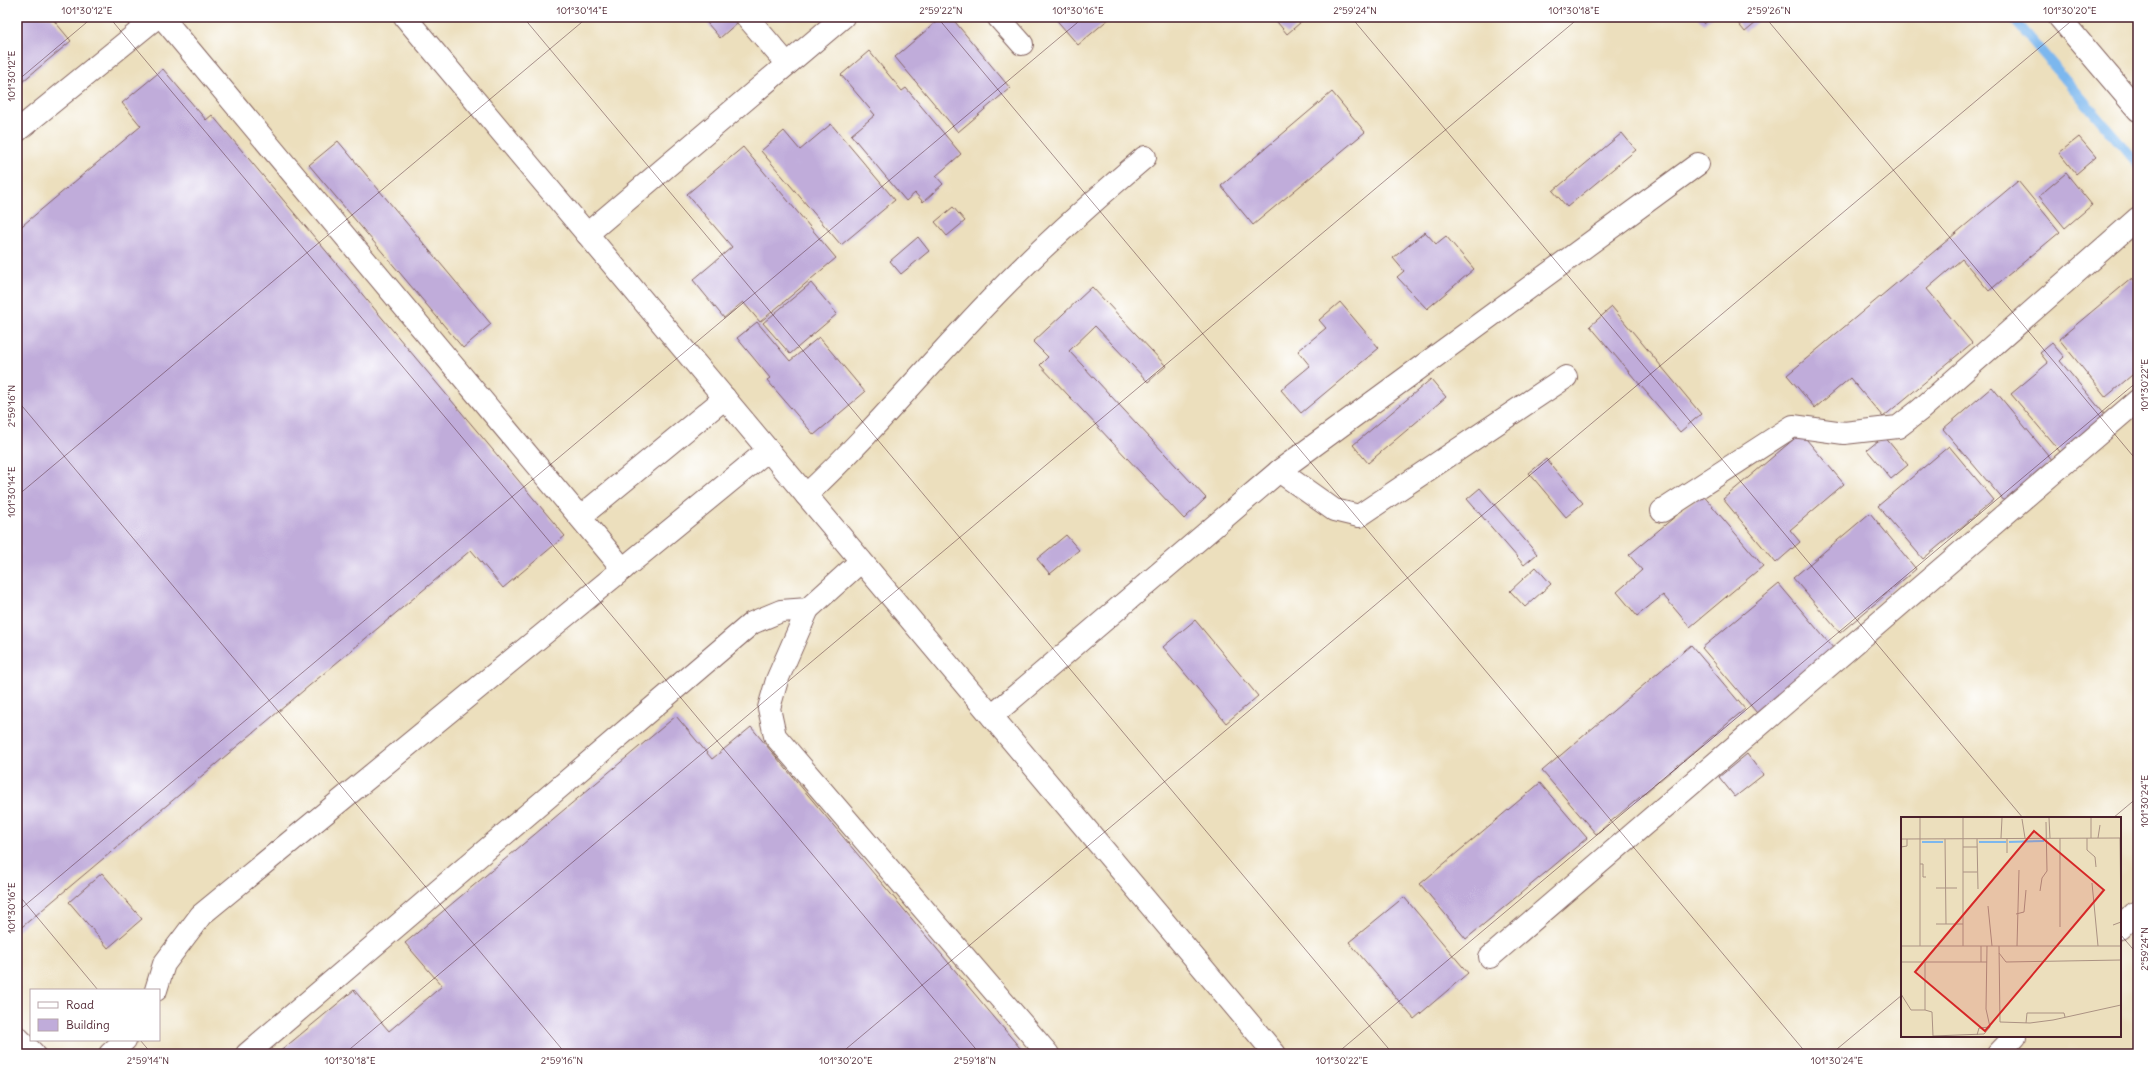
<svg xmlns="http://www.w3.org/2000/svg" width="2155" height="1071" font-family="Delius,sans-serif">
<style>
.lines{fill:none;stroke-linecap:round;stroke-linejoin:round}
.stream{stroke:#7cb7ee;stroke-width:10}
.building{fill:#c0acda}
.minor-casing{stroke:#83625e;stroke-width:24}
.minor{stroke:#fff;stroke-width:22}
.ticks{fill:none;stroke:#4a1f2b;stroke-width:1;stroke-opacity:0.45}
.inset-river{fill:none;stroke:#7cb7ee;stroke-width:2}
.inset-road{fill:none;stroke:#ab9283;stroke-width:1}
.view{fill:#d62828;fill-opacity:0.15;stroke:#d62828;stroke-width:2}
.inset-edge{fill:none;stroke:#4a1f2b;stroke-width:2}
.neatline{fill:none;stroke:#4a1f2b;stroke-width:1.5}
.ticks-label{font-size:10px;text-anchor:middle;fill:#4a1f2b}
</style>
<rect width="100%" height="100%" fill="#fff"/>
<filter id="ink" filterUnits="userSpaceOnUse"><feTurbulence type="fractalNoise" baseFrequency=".025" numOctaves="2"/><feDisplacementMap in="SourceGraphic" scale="8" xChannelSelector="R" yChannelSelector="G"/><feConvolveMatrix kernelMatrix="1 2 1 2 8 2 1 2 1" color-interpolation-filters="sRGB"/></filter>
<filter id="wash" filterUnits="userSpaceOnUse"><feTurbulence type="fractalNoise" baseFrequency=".012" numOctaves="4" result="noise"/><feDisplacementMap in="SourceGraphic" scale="16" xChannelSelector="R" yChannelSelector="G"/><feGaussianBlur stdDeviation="0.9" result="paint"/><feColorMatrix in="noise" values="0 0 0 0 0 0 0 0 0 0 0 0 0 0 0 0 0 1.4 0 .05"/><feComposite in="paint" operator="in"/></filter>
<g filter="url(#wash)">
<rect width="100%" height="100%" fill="#ecdfbd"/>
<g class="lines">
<path class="stream" d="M2012 17 2138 164"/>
</g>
<g id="blocks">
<g class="building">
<path d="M17 17H51L71 41 17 86Z"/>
<path d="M702 17H734L738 22 720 38Z"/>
<path d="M942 17H951L1010 88 958 132 895 57Z"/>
<path d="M1054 17H1111L1078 45Z"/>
<path d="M1273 17H1307L1287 34Z"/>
<path d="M1698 17H1712L1704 24Z"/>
<path d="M1733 17H1763L1745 32Z"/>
<path d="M869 51 902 91 906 88 961 154 936 176 943 184 923 202 915 193 906 201 851 135 875 115 841 75Z"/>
<path d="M163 69 206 120 212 115 565 536 503 588 471 550 17 931V230L141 126 122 103Z"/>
<path d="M1332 92 1365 132 1253 225 1221 186Z"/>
<path d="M831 124 895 200 841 245 761 151 784 131 800 150Z"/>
<path d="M1622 133 1636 150 1567 207 1553 191Z"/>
<path d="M2079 137 2096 157 2076 174 2059 153Z"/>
<path d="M338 141 491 324 463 348 309 165Z"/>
<path d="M743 147 836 258 760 322 743 302 724 318 693 280 732 247 687 194Z"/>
<path d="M2066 173 2092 205 2065 228 2039 196Z"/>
<path d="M2018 181 2060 232 1989 291 1962 259 1927 289 1972 343 1883 417 1850 378 1815 408 1787 375Z"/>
<path d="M953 207 965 221 947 236 935 222Z"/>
<path d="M1425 232 1436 244 1446 236 1474 269 1427 309 1397 277 1404 271 1393 258Z"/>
<path d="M918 237 929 251 901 274 890 261Z"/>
<path d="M2132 278 2138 286V370L2106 397 2059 339Z"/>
<path d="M811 283 837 314 790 354 763 323Z"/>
<path d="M1092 287 1166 366 1148 382 1095 326 1069 351 1206 498 1184 519 1040 365 1048 357 1033 342Z"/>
<path d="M1340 302 1379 348 1301 413 1281 390 1310 366 1298 351 1326 328 1319 320Z"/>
<path d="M1612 307 1701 414 1680 432 1590 326Z"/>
<path d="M757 322 790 361 819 337 865 392 814 435 767 380 770 378 737 338Z"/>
<path d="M2052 343 2064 357 2060 361 2106 416 2061 453 2011 394 2048 363 2040 353Z"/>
<path d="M1431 379 1446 397 1368 463 1353 445Z"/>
<path d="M1992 387 2053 461 2005 502 1943 429Z"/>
<path d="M1801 433 1844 484 1790 530 1800 542 1776 563 1723 499Z"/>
<path d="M1884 436 1908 465 1891 479 1867 450Z"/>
<path d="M1949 446 1994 500 1923 559 1878 506Z"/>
<path d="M1546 459 1583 503 1566 517 1529 473Z"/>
<path d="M1480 488 1537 554 1524 565 1467 499Z"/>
<path d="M1702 494 1763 566 1690 627 1663 595 1637 616 1617 592 1642 570 1629 555Z"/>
<path d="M1870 513 1916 569 1840 633 1793 578Z"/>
<path d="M1066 535 1079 550 1050 574 1037 559Z"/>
<path d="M1536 567 1551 584 1525 607 1510 591Z"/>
<path d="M1779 584 1834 649 1757 713 1702 648Z"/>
<path d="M1195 620 1258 696 1226 723 1163 647Z"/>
<path d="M1691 645 1745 709 1596 834 1542 771Z"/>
<path d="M676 716 712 759 751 727 1025 1054H277L354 990 389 1031 442 986 405 943Z"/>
<path d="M1747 754 1763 775 1735 797 1719 777Z"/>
<path d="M1540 783 1587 838 1466 939 1420 884Z"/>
<path d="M102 873 142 919 108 948 69 902Z"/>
<path d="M1404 897 1468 973 1414 1019 1349 942Z"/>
</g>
</g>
</g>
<g filter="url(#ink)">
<use href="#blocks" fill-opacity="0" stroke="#83625e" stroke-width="1"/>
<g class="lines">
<defs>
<g id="minor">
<path d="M162 17 623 569"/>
<path d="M405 17 1275 1054"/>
<path d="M747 17 787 64"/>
<path d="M998 17 1022 44"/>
<path d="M2059 17 2138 110"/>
<path d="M17 131 157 17"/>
<path d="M587 234 843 17"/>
<path d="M1279 471 1334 510 1359 516 1566 377"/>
<path d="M806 495C878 428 939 351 1008 282 1052 238 1098 197 1145 157"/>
<path d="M1662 511 1793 426 1844 433 1898 427 1920 410 2138 218"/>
<path d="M580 517 725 398"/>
<path d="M808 609 777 680 769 708 775 736 1048 1054"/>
<path d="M992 716 1279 471 1698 164"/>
<path d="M2120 928 2135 913"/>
<path d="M1490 957 2138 400"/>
<path d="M156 990 164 964 201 915 768 450"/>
<path d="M17 1037 34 1054"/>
<path d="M110 1054 125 1040"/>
<path d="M247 1054 752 623 781 611 808 609 861 561"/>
<path d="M1998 1054 2015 1036"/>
</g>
</defs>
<use href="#minor" class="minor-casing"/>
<use href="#minor" class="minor"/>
</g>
</g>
<path class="ticks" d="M109 17 980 1054M523 17 1393 1054M937 17 1807 1054M1351 17 2023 818M1765 17 2138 462M17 81 93 17M17 400 566 1054M17 496 588 17M2113 818 2138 797M17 893 98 990M17 912 1084 17M2120 934 2138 955M140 1040 152 1054M344 1054 1580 17M840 1054 2076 17M1336 1054 2138 381M1831 1054 1902 995"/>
<g transform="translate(1901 817)">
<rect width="220" height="220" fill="#ecdfbd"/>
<path class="inset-river" d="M21 25H42M78 25H105M108 25 143 24"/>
<path class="inset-road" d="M19 1V129M62 1V129M148 1 149 21M220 1V14M121 2 124 21M100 21 101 1M106 21V36M186 21V33L194 40 195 50M190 21V1M197 21 199 8M0 22 220 21M44 22 45 107M76 22 77 72M0 30 6 29V22M62 30H76M19 47H22V60H25M62 55H76M191 66 197 129M35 71H56M139 74 141 61 146 54 145 5M87 89 91 129M115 97 123 95 125 73M35 107H62M212 108 220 105 219 21M159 110V21M0 129H220M98 129 99 205 129 206 152 203 220 188M116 129 118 53M98 136 105 145 220 143M0 145H86M24 145V193L31 195 32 219 83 217 89 210 85 192 86 129M80 145V129M0 177 10 193H24M125 206 126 196H163L164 200M76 218 78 211 89 210"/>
<path class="view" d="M133 14 203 73 84 214 14 155Z"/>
<rect width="220" height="220" class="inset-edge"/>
</g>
<rect width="2155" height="1071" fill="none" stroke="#fff" stroke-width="44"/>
<rect x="30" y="989" width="130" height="52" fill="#ffffff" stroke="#b7a5aa"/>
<rect x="38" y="1002" width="20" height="6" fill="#ffffff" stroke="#b7a5aa"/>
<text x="66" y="1009" font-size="12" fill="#4a1f2b">Road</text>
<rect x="38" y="1019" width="20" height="12" fill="#c0acda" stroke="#b7a5aa"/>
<text x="66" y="1029" font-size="12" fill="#4a1f2b">Building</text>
<rect x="22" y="22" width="2111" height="1027" class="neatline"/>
<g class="ticks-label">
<text x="87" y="14">101°30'12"E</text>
<text x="582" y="14">101°30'14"E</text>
<text x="941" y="14">2°59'22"N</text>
<text x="1078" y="14">101°30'16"E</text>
<text x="1355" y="14">2°59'24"N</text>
<text x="1574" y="14">101°30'18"E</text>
<text x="1769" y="14">2°59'26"N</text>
<text x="2070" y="14">101°30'20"E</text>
<text transform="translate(11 76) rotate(-90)" y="4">101°30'12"E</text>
<text transform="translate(2144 385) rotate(-90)" y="4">101°30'22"E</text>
<text transform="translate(11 406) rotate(-90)" y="4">2°59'16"N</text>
<text transform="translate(11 492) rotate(-90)" y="4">101°30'14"E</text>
<text transform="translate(2144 801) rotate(-90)" y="4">101°30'24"E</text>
<text transform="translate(11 908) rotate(-90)" y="4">101°30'16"E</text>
<text transform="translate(2144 949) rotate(-90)" y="4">2°59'24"N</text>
<text x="148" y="1064">2°59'14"N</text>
<text x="350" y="1064">101°30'18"E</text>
<text x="562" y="1064">2°59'16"N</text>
<text x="846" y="1064">101°30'20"E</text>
<text x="975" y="1064">2°59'18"N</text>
<text x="1342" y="1064">101°30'22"E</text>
<text x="1837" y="1064">101°30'24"E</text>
</g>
</svg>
